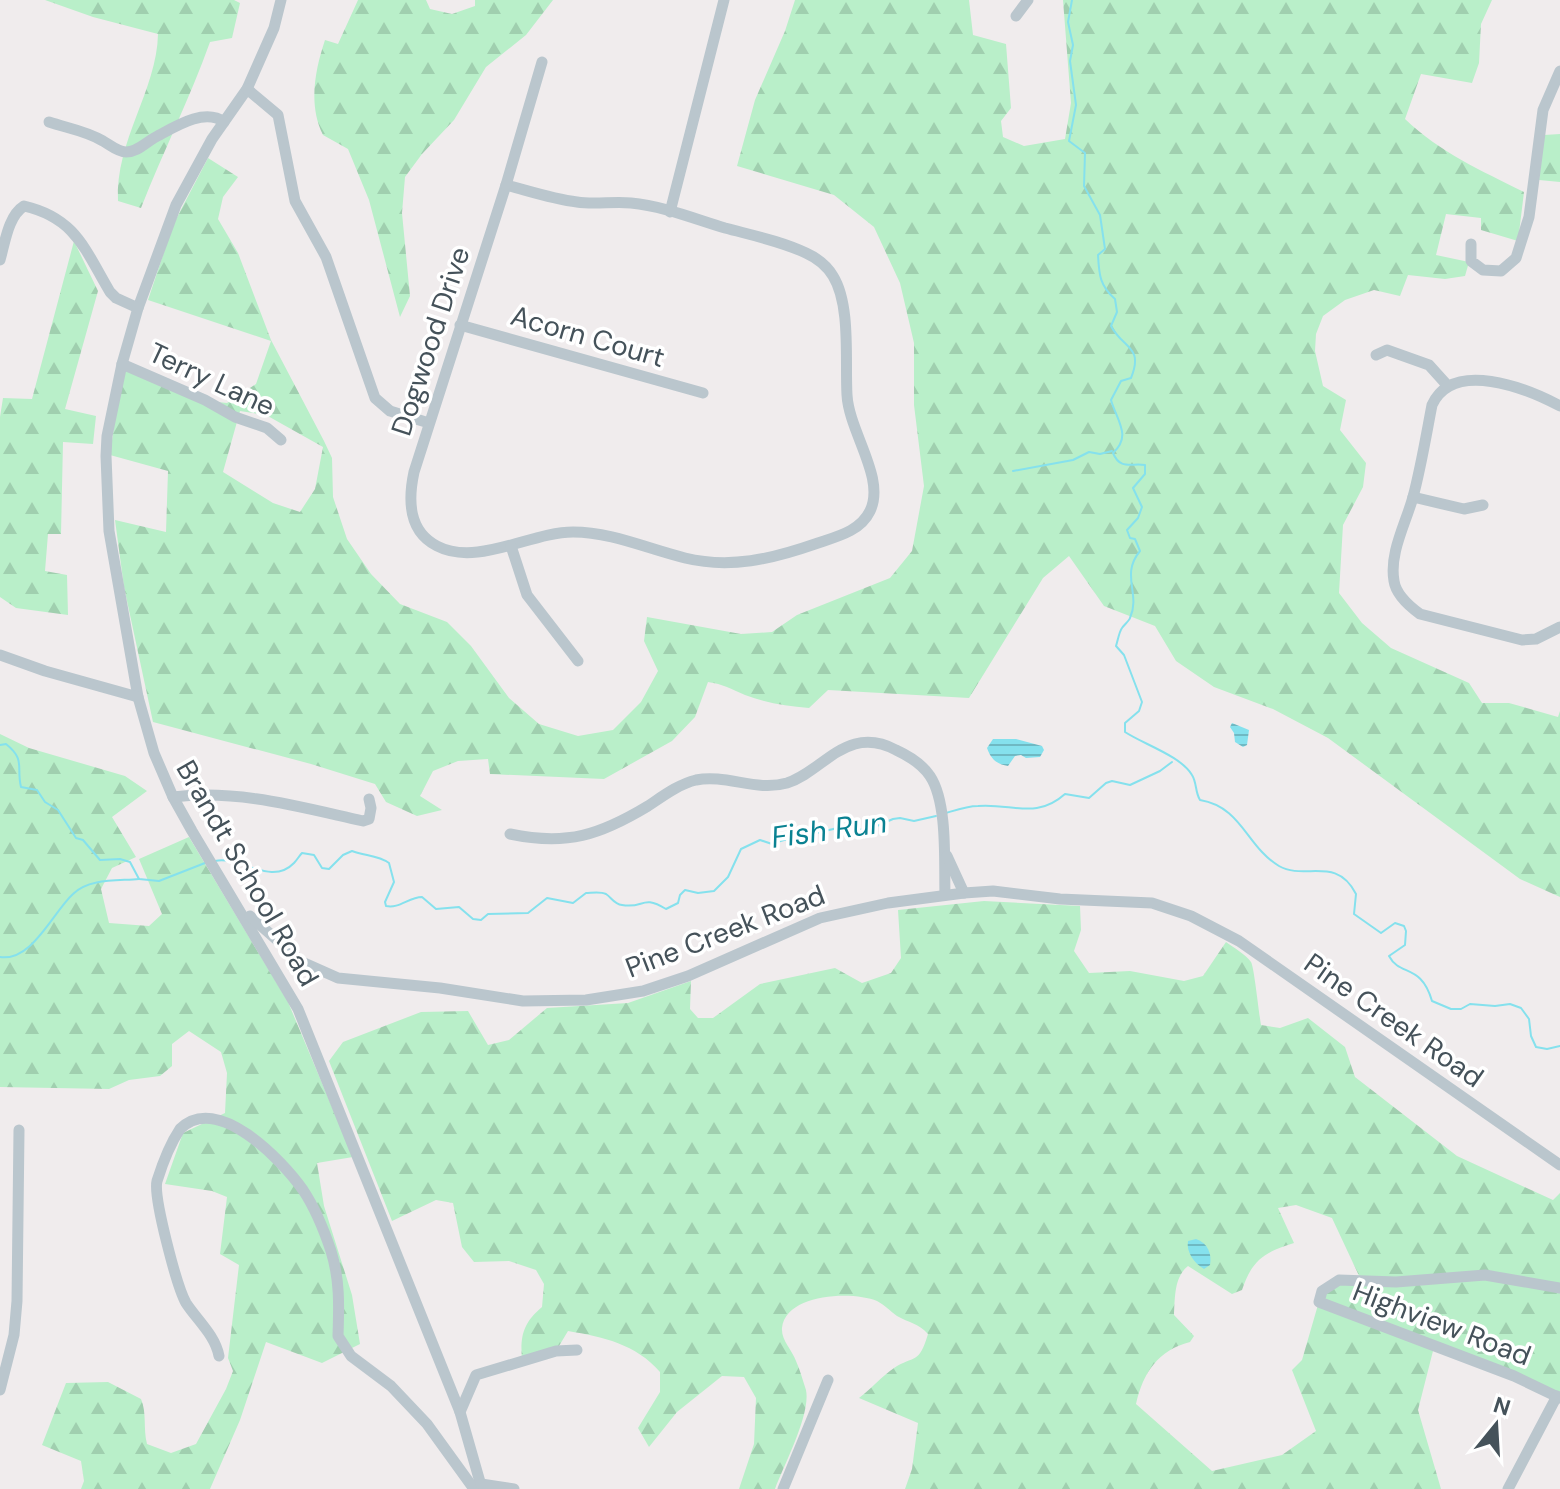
<svg xmlns="http://www.w3.org/2000/svg" width="1560" height="1489" font-family="'DM Sans',sans-serif">
<style>
.forest{fill:url(#forest-firs);fill-rule:evenodd}
.water{fill:url(#water-rules)}
.lines{fill:none;stroke-linecap:round;stroke-linejoin:round}
.stream{stroke:#85e1ed;stroke-width:2}
.minor{stroke:#bac6cd;stroke-width:11}
.labels{text-anchor:middle;stroke-width:7;stroke-linejoin:round;paint-order:stroke}
.street-label{font-size:28px;fill:#45525a;stroke:#fff}
.water-label{font-size:30px;font-style:italic;fill:#0a8292;stroke:#fff}
</style>
<defs>
<pattern id="forest-firs" width="22" height="20" patternUnits="userSpaceOnUse" patternTransform="scale(2)"><rect width="22" height="20" fill="#b9efc9"/><path d="M5 1l3.5 6h-7zM16 11l3.5 6h-7z" fill="#a0cfaf"/></pattern>
<pattern id="water-rules" width="6" height="5" patternUnits="userSpaceOnUse" patternTransform="scale(2)"><rect width="6" height="5" fill="#85e1ed"/><path d="M0 2.5h6" fill="none" stroke="#6fb9c3"/></pattern>
</defs>
<rect width="100%" height="100%" fill="#f0eced"/>
<g class="forest">
<path d="M45 0H234L240 3 232 38 210 42C190 98 163 152 141 208L118 201C115 141 157 90 158 34L93 17Z"/>
<path d="M358 0H426L430 9 452 14 475 6V0H553L526 35 486 67 454 120 422 154 405 177 402 213 410 296 400 317 369 200 348 149 323 135C308 105 315 70 325 40L338 44Z"/>
<path d="M795 0H969L973 35 1006 44 1011 108 1001 121 1003 137 1024 146 1065 139 1071 103 1063 0H1492L1481 24 1479 63 1472 83 1421 74 1405 119C1441 153 1480 170 1524 192L1518 241 1481 230V218L1446 214 1436 255 1469 262 1465 276 1445 279 1408 275 1400 296 1374 290 1345 300 1323 316 1316 334 1315 351 1323 386 1346 400 1340 430 1366 463 1363 487 1343 525 1339 593 1362 623 1391 648 1469 683 1482 703H1509L1558 717 1560 711V897L1520 879 1328 738 1273 709 1214 687 1176 661 1155 626 1104 606 1069 556 1043 578 969 698 828 690 809 708C786 706 766 703 745 695 731 689 723 684 708 682L695 717 672 741 604 779 490 774 488 759 458 761 433 771 420 796 442 810 417 816 386 802 375 784 311 764 153 722 124 587 115 520 166 532 168 471 110 455 117 404 126 368 199 400 227 403 256 384 271 341 148 300 173 225 208 158 238 177 223 197 218 219 238 253 271 340 324 441 332 458 333 497 347 539 371 574 400 604 447 622 471 646 509 698 539 724 578 736 613 730 641 702 658 671 644 641 647 617 741 634 772 632 797 615 890 578 912 551 924 486 914 405V343L900 283 874 227 834 195 737 166 755 100 785 31ZM240 411 266 415 323 447 315 489 300 512 273 503 223 472Z"/>
<path d="M1560 134V182L1539 180 1544 135Z"/>
<path d="M74 241 98 291 65 409 96 416 93 444 63 442 61 534H48L45 571 67 575 68 615 16 608 0 597V417L3 398 32 399Z"/>
<path d="M0 734 29 748 125 776 147 791 112 817 136 857 112 868 101 889 109 923 149 926 162 914 139 859 189 837 288 1002 353 1157 317 1163 324 1206 352 1295 360 1344 322 1363 266 1342 240 1420 210 1489H81L84 1481 81 1461 42 1445 66 1383 108 1382 141 1399C147 1413 143 1428 147 1444L171 1453 196 1444 226 1389 233 1371 228 1358 239 1265 220 1254 227 1197 212 1191 165 1184 183 1133 225 1113 227 1073 221 1052 189 1031 172 1044V1066L160 1076 129 1080 109 1089 0 1087Z"/>
<path d="M984 901 1080 906 1081 930 1074 951 1089 973 1130 971 1184 981 1203 976 1226 942C1234 948 1245 954 1251 962 1254 966 1259 1014 1261 1025L1280 1028 1308 1018 1345 1047 1355 1077 1457 1156 1553 1200 1560 1193V1398L1434 1347 1418 1410 1441 1489H905L912 1469 918 1423 859 1398C871 1389 881 1377 894 1368 914 1355 919 1365 928 1334 918 1323 909 1323 897 1316 891 1312 885 1305 877 1301 853 1291 786 1293 782 1328 781 1340 792 1350 796 1361 800 1370 803 1381 806 1390 811 1414 784 1465 775 1489H739L754 1444 756 1398 744 1377 722 1376 677 1412 649 1447 638 1428 660 1392V1372C636 1344 603 1337 568 1331L556 1351 522 1360C520 1336 523 1323 542 1307L544 1284 536 1270 509 1261 474 1262 462 1247 453 1203 436 1200 392 1221 329 1061 343 1042 421 1012 468 1011 488 1045 509 1040 547 1008 628 1003 691 981 690 1009 698 1018H713L760 984 835 968 862 983 891 973 901 958 898 910ZM1296 1205 1332 1218 1361 1280 1328 1285 1322 1291 1302 1360 1292 1370 1316 1431 1282 1455 1212 1471 1136 1404C1143 1373 1158 1350 1190 1342L1194 1336 1174 1315C1175 1298 1174 1277 1188 1266L1232 1294 1242 1290C1252 1260 1264 1252 1294 1243L1278 1208Z"/>
</g>
<g class="water">
<path d="M1232 723 1249 730 1247 745 1243 747 1235 742 1234 733 1230 727Z"/>
<path d="M993 739H1016L1042 746 1044 750 1040 757 1026 758 1021 755 1015 756 1008 766C996 764 991 759 987 748Z"/>
<path d="M1196 1239C1208 1243 1212 1254 1210 1265L1204 1269C1194 1263 1186 1252 1188 1241Z"/>
</g>
<g class="lines">
<g class="stream">
<path d="M1072 0 1068 22 1073 45 1070 61 1076 105 1069 141 1085 153 1084 186 1100 215 1105 249 1098 255C1099 275 1100 286 1115 299L1117 312 1111 326C1123 349 1144 346 1131 378L1121 381 1111 400C1117 421 1132 436 1113 453 1120 470 1131 463 1145 465V474L1133 488 1142 507 1138 518 1127 530 1130 538 1135 539 1140 551C1120 575 1141 594 1130 618 1129 621 1124 625 1122 628 1119 632 1118 640 1116 646L1124 655 1142 702 1139 711 1125 723V732C1143 744 1181 756 1192 775 1197 783 1195 792 1200 800 1242 807 1246 846 1279 866 1305 881 1336 855 1356 894L1354 914 1381 933 1395 923 1404 926 1406 931 1405 945 1389 956C1400 977 1421 963 1432 1001L1451 1009H1461L1470 1004 1495 1006 1510 1004 1521 1008 1529 1019 1531 1036 1536 1047 1547 1049 1560 1046"/>
<path d="M1013 471 1073 460 1089 452 1100 454 1112 451"/>
<path d="M0 745 6 744C26 760 16 767 21 787L37 790 45 802 58 810 76 838 83 840 100 860 120 859 130 862 139 879 159 881 205 863"/>
<path d="M946 813C956 810 967 806 978 806 1012 803 1036 820 1065 794L1089 798 1106 783 1112 781 1130 785 1160 771 1172 762"/>
<path d="M215 861C240 855 271 887 294 863 297 860 299 856 302 853L314 855 322 868 329 869 343 855 352 851C365 856 378 855 389 863L394 882 385 902 386 906C399 909 409 897 422 897L436 909 459 907 473 919 481 920 488 914 528 913 547 898 573 903 586 893C591 893 600 891 606 894 612 898 614 904 622 905 645 909 641 894 666 909L678 903 680 895 685 890 698 893 714 891 728 877 741 849 760 840 772 844C797 834 822 834 847 825L865 831 893 819 900 818 914 821 936 816"/>
<path d="M0 957C32 962 53 912 73 894 89 878 118 881 139 879"/>
</g>
<g class="minor">
<path d="M281 0 274 28 247 89 212 139 176 205 138 308 122 364 107 436 106 456 109 531 138 697 154 753 173 797 192 831 298 1009 460 1412 482 1489"/>
<path d="M1016 16 1028 0"/>
<path d="M247 89 278 115 295 201 326 257 375 398 390 411 429 423"/>
<path d="M49 122C67 128 87 131 103 141 110 145 118 152 126 152 137 152 145 143 154 138 173 128 204 107 224 122"/>
<path d="M506 185C529 191 553 199 577 202 595 205 613 201 631 203 663 206 695 219 725 228 751 235 781 241 806 253 817 258 827 266 833 276 851 305 845 361 847 395 849 432 886 478 870 511 860 532 835 537 815 544 772 559 730 569 685 558 648 549 611 532 573 532 531 532 477 567 437 546 408 531 408 500 414 472Z"/>
<path d="M506 185 542 62"/>
<path d="M670 212 724 0"/>
<path d="M1471 244V261L1483 270 1501 271 1516 258 1529 217 1543 110 1560 71"/>
<path d="M0 260C5 243 8 216 24 206 76 218 85 250 110 292L116 298 138 308"/>
<path d="M460 325 703 393"/>
<path d="M1376 355 1387 350 1429 365 1447 385"/>
<path d="M122 364 205 400 235 417 267 428 281 440"/>
<path d="M1560 406C1526 388 1453 359 1432 405 1426 436 1421 467 1413 497 1406 523 1389 553 1394 581 1396 595 1409 606 1420 614L1522 640 1536 639 1560 627"/>
<path d="M1413 497 1464 509 1483 505"/>
<path d="M511 546 527 595 578 661"/>
<path d="M0 655 45 671 138 697"/>
<path d="M173 797C238 789 300 807 363 821L369 819 371 808 369 799"/>
<path d="M510 834C567 846 600 835 648 806 663 796 679 784 696 780 727 774 756 792 787 783 812 775 830 751 855 744 870 740 883 743 896 750 909 756 922 764 930 776 948 803 944 863 945 895"/>
<path d="M947 856 964 893"/>
<path d="M250 916 302 962 338 978 440 988 523 1001 586 1000 643 991 688 976 820 918 888 903 964 893 993 891 1060 899 1152 903 1191 916 1239 941 1560 1165"/>
<path d="M1560 1288 1485 1275 1396 1282 1339 1280 1322 1291 1319 1302 1514 1376 1560 1398"/>
<path d="M219 1356C215 1335 197 1320 186 1303 177 1287 153 1197 157 1181 162 1165 170 1144 180 1129 217 1092 282 1160 303 1190 315 1208 324 1230 331 1251 340 1280 339 1306 338 1336L351 1356 391 1386 427 1424 474 1489"/>
<path d="M0 1390 14 1335 17 1301 19 1130"/>
<path d="M460 1412 476 1375 556 1351 577 1350"/>
<path d="M481 1484 514 1489"/>
<path d="M783 1489 828 1380"/>
<path d="M1508 1489 1557 1396"/>
</g>
</g>
<g class="labels">
<g class="street-label">
<text transform="translate(588 336) rotate(16)" y="10">Acorn Court</text>
<text transform="translate(430 341) rotate(-72)" y="10">Dogwood Drive</text>
<text transform="translate(212 379) rotate(25)" y="10">Terry Lane</text>
<text transform="translate(248 873) rotate(60)" y="10">Brandt School Road</text>
<text transform="translate(725 931) rotate(-21)" y="10">Pine Creek Road</text>
<text transform="translate(1394 1020) rotate(35)" y="10">Pine Creek Road</text>
<text transform="translate(1442 1323) rotate(21)" y="10">Highview Road</text>
</g>
<g class="water-label">
<text transform="translate(829 830) rotate(-8)" y="10">Fish Run</text>
</g>
</g>
<g transform="translate(1496 1425) rotate(18)" stroke="#ffffff" stroke-width="6" paint-order="stroke">
<path d="M0-6L14 30L0 20L-14 30Z" fill="#45525a"/>
<text y="-12" font-size="22" font-weight="bold" text-anchor="middle" fill="#45525a">N</text>
</g>
</svg>
